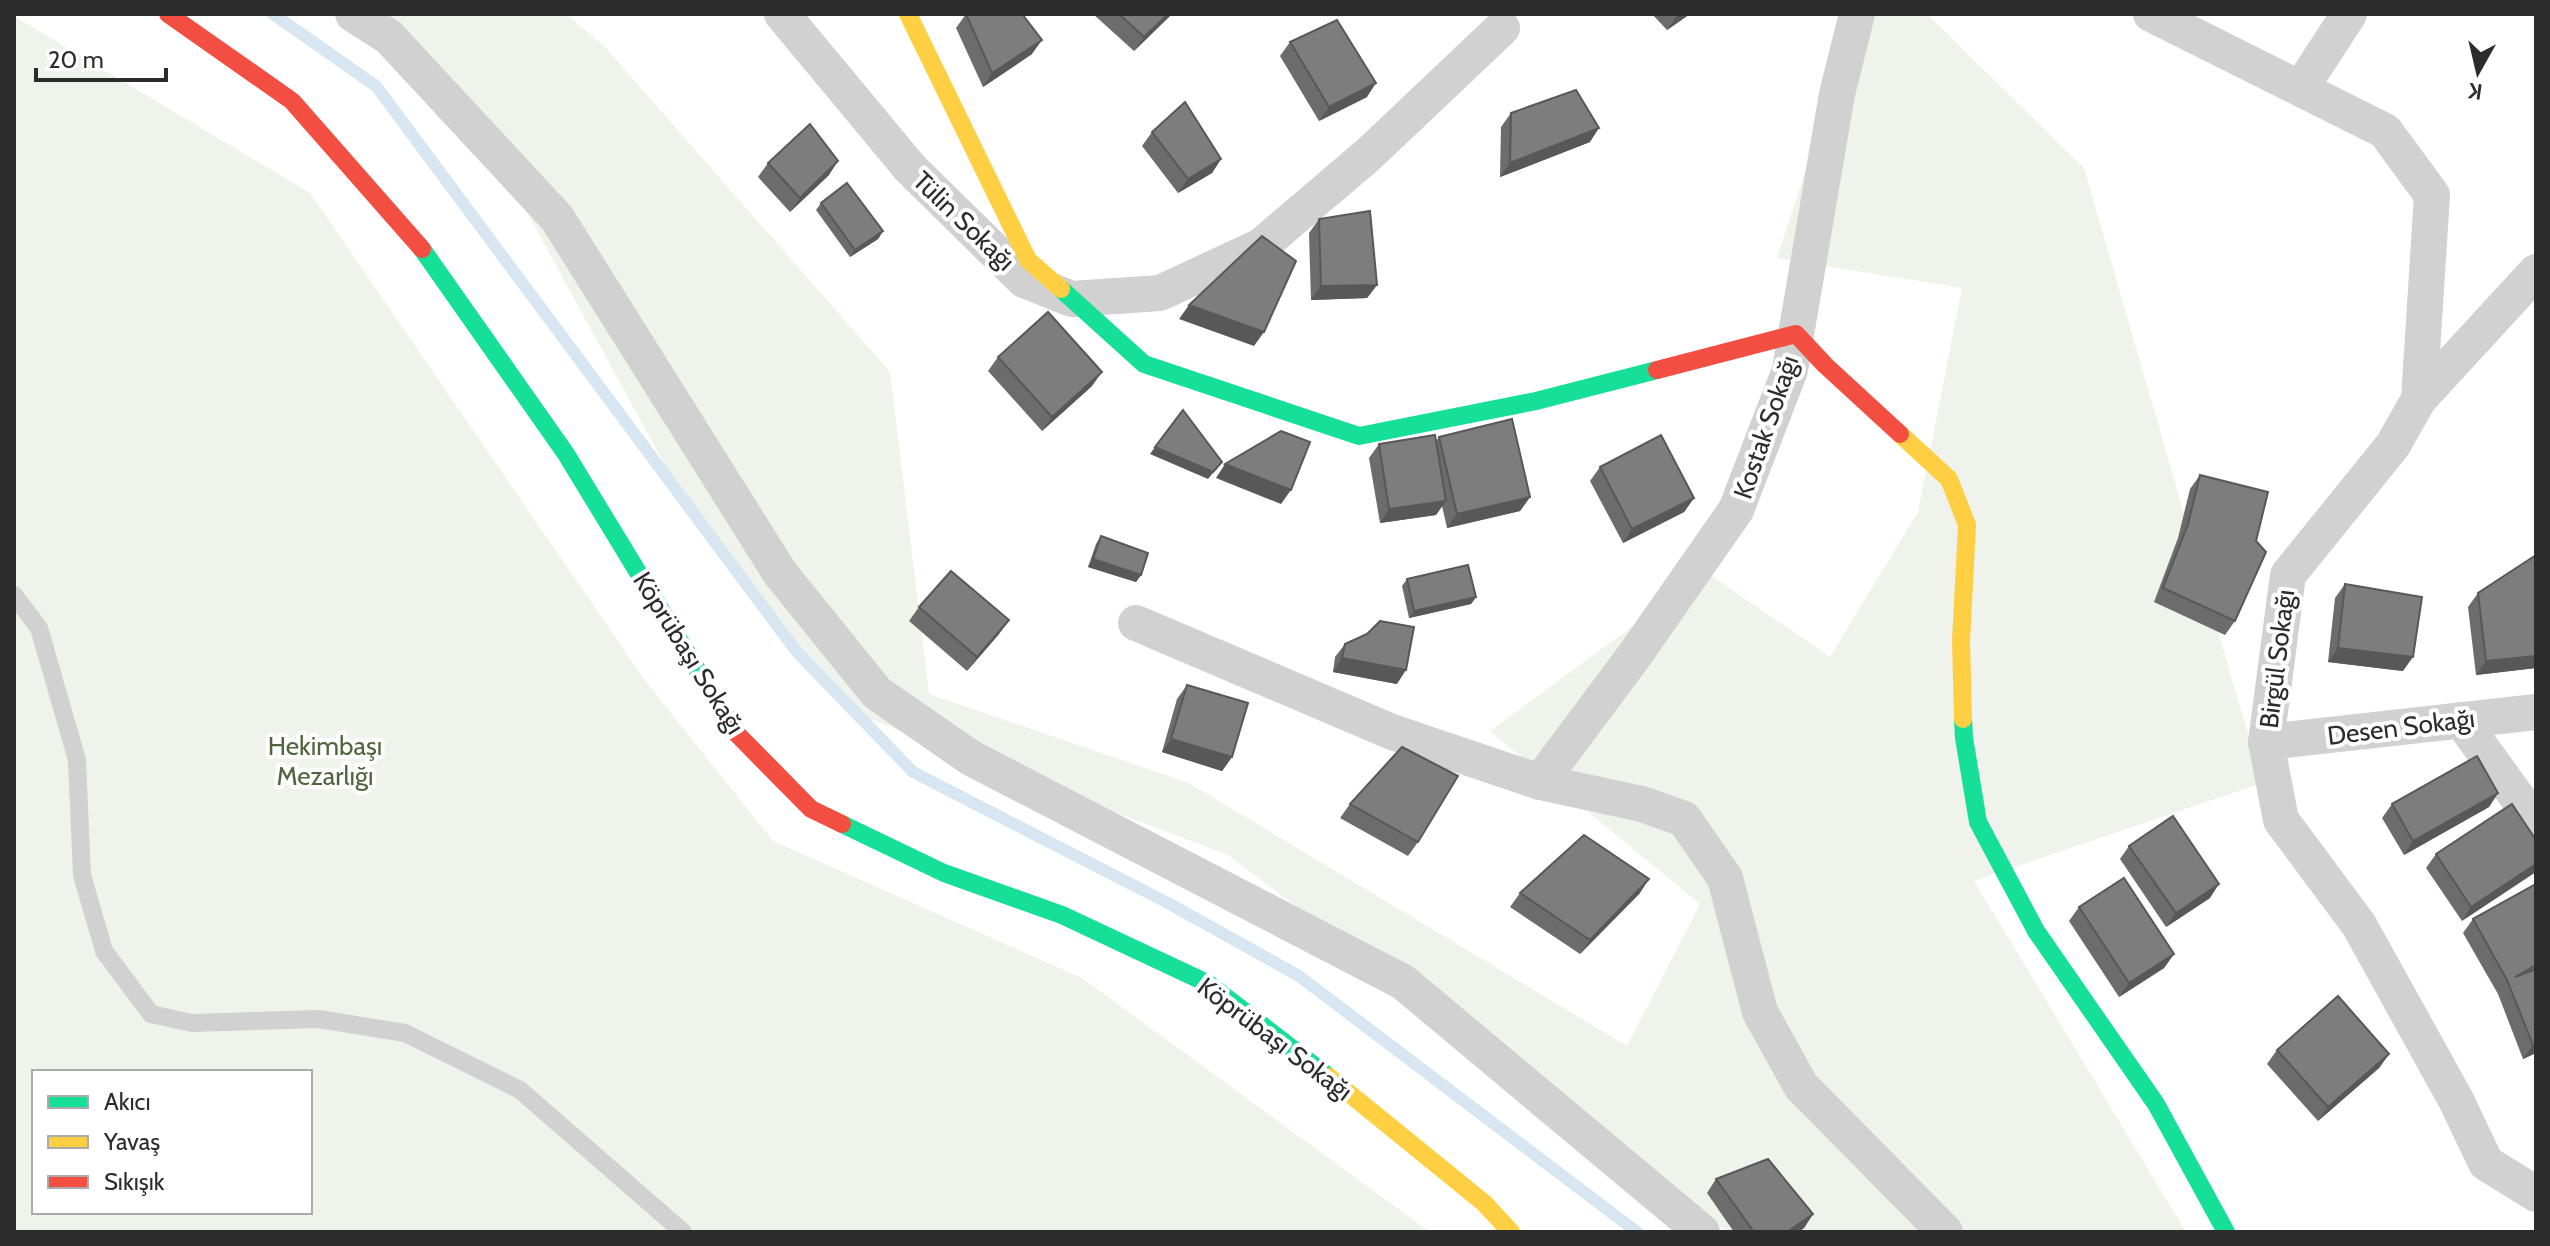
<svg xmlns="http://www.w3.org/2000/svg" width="2550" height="1246" font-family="Cabin,sans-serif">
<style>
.green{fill:#eff3eb;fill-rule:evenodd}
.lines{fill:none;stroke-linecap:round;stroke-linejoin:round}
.stream{stroke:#d7e6f0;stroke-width:12}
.lane{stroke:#d1d1d1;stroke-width:18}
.street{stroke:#d1d1d1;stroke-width:36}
.fast{stroke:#16e098;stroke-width:18}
.slow{stroke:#ffcf43;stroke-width:18}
.jam{stroke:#f24e42;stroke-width:18}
.wall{fill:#6c6c6c}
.shaded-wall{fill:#585858}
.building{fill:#7d7d7d;stroke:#585858;stroke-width:2}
.labels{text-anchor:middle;stroke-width:8;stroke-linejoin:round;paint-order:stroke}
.street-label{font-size:26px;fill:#2c2c2c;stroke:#fff}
.park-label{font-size:26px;fill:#4f663c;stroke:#fff}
</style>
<rect width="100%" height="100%" fill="#fff"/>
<g class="green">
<path d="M353 14H566L604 46 890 372 929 694 1189 783 1627 1046 1700 904 1490 731 1706 572 1830 657 1918 512 1962 288 1777 258 1856 14H1927L2084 168 2262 783 1974 881 2186 1232H1727L1228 855 851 712 695 520 470 108Z"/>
<path d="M14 16 310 193 644 679 773 841 1082 978 1430 1232H14ZM34 1072H310V1212H34Z"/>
</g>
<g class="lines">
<path class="stream" d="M273 14 376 86 796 651 913 772 1168 903 1299 976 1637 1232"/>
<path class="lane" d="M14 595 39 628 77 760 82 875 104 951 151 1014 192 1023 319 1019 405 1033 520 1090 683 1232"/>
<g class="street">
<path d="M353 14 389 37 557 218 780 573 877 693 971 758 1403 982 1702 1232"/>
<path d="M782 14 910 168 1024 280 1072 299 1160 293 1261 246 1369 154 1502 28"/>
<path d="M2151 14 2385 131 2432 195 2419 399"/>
<path d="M2301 88 2349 14"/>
<path d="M2536 272 2419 399 2393 445 2288 575 2266 742 2281 820 2359 925 2456 1100 2486 1163 2536 1194"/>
<path d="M1136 623 1392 732 1540 782 1642 804 1684 819 1725 878 1760 1012 1801 1086 1945 1232"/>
<path d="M2461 720 2536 823"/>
<path d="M2266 742 2536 712"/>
<path d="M1540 782 1634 656 1736 510 1790 370 1837 94 1857 14"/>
</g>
<g class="fast">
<path d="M422 249 566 454 712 694"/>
<path d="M1061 289 1144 364 1359 436 1536 401 1657 370"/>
<path d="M1963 719 1964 738 1978 822 2036 931 2156 1104 2226 1232"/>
<path d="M842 824 944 873 1062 915 1209 984 1329 1077"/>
</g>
<g class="slow">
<path d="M908 14 1028 260 1061 289"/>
<path d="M1900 434 1949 479 1967 525 1961 641 1963 719"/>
<path d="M1329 1077 1484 1203 1511 1232"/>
</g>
<g class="jam">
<path d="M168 14 292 101 422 249"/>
<path d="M1657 370 1796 334 1825 365 1900 434"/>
<path d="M712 694 736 733 811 809 842 824"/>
</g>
</g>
<g class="wall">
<path d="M966 14 1032 54 983 87 956 28Z"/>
<path d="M1093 14H1172L1134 51Z"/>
<path d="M1652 14H1690L1667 30Z"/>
<path d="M1290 42 1367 97 1319 121 1280 56Z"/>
<path d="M1511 113 1590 142 1500 177 1501 127Z"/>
<path d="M1152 132 1221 159 1212 173 1178 193 1142 146Z"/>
<path d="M768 163 829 175 790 212 758 177Z"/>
<path d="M821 203 883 231 878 239 850 257 816 210Z"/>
<path d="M1319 219 1377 285 1367 298 1311 300 1309 233Z"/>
<path d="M998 357 1092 386 1042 431 988 371Z"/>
<path d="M1439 437 1530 497 1520 511 1447 528 1442 506 1436 515 1380 523 1369 458 1379 444 1436 441Z"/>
<path d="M1600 467 1694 498 1684 512 1623 543 1590 481Z"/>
<path d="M2200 475 2235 621 2225 635 2154 602 2178 538 2190 489Z"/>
<path d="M1101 536 1141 575 1136 582 1088 567 1096 544Z"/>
<path d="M1407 579 1476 597 1471 604 1409 618 1402 586Z"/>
<path d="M2345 584 2403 671 2328 662 2335 598Z"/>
<path d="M2478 593 2536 668 2476 675 2468 607Z"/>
<path d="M919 607 999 634 967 671 909 621Z"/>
<path d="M1367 634 1397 684 1333 672 1335 657 1345 644Z"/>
<path d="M1187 685 1232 757 1222 771 1162 752 1177 699Z"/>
<path d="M2498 793 2489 807 2404 855 2382 818 2392 804Z"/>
<path d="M1350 804 1418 842 1408 856 1340 818Z"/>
<path d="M2536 840 2462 921 2426 868 2436 854Z"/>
<path d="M2129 846 2210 898 2166 927 2120 859Z"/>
<path d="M2536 884V1053L2523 1059 2498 994 2463 933 2473 919Z"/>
<path d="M1520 893H1640L1580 954 1510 907Z"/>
<path d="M2079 907 2174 954 2164 968 2119 997 2069 921Z"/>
<path d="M2277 1050 2389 1054 2379 1068 2318 1121 2267 1064Z"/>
<path d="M1716 1179 1813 1214 1804 1228 1798 1232H1734L1707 1193Z"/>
</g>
<g class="shaded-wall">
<path d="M1168 14H1172L1134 51 1144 37Z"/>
<path d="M1680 14H1690L1667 30 1677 16Z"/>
<path d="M1042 40 1032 54 983 87 992 73Z"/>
<path d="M1376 83 1367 97 1319 121 1329 107Z"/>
<path d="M1599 128 1590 142 1500 177 1510 163Z"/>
<path d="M1221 159 1212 173 1178 193 1188 179Z"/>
<path d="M838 161 829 175 790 212 800 198Z"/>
<path d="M883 231 878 239 850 257 855 250Z"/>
<path d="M1377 285 1367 298 1311 300 1321 286Z"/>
<path d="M1189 305 1264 332 1254 346 1179 319Z"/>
<path d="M1102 372 1092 386 1042 431 1052 417Z"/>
<path d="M1155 447 1222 462 1208 479 1150 454Z"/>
<path d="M1225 464 1291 490 1281 504 1216 478Z"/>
<path d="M1530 497 1520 511 1447 528 1457 514Z"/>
<path d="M1694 498 1684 512 1623 543 1632 529Z"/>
<path d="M1446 501 1436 515 1380 523 1389 509Z"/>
<path d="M1093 559 1141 575 1136 582 1088 567Z"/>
<path d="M1476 597 1471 604 1409 618 1414 611Z"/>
<path d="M1009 620 999 634 967 671 977 657Z"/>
<path d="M2338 648 2413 657 2403 671 2328 662Z"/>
<path d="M2536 656V668L2476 675 2486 661Z"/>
<path d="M1342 658 1406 670 1397 684 1333 672Z"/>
<path d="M1171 739 1232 757 1222 771 1162 752Z"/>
<path d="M2498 793 2489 807 2404 855 2413 841Z"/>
<path d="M2536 864V872L2462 921 2471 907Z"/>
<path d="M1649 879 1640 893 1580 954 1590 940Z"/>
<path d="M2219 884 2210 898 2166 927 2176 913Z"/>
<path d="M2174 954 2164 968 2119 997 2129 983Z"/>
<path d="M2536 1044V1053L2523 1059 2533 1045Z"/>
<path d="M2389 1054 2379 1068 2318 1121 2328 1107Z"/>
<path d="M1813 1214 1804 1228 1798 1232H1787Z"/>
</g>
<g class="building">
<path d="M966 14H1022L1042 40 992 73Z"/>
<path d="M1119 14H1168L1144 37Z"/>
<path d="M1337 20 1376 83 1329 107 1290 42Z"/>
<path d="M1576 90 1599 128 1510 163 1511 113Z"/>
<path d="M1185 102 1221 159 1188 179 1152 132Z"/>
<path d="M810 124 838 161 800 198 768 163Z"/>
<path d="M847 183 883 231 855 250 821 203Z"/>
<path d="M1370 211 1377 285 1321 286 1319 219Z"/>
<path d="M1262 236 1296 261 1264 332 1189 305Z"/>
<path d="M1048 312 1102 372 1052 417 998 357Z"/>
<path d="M1183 410 1222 462 1213 472 1155 447Z"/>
<path d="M1512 419 1530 497 1457 514 1439 437Z"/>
<path d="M1281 431 1310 442 1291 490 1225 464Z"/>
<path d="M1435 435 1446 501 1389 509 1379 444Z"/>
<path d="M1661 435 1694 498 1632 529 1600 467Z"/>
<path d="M2200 475 2268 492 2256 541 2266 552 2235 621 2163 588 2188 524Z"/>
<path d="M1101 536 1148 553 1141 575 1093 559Z"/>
<path d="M2536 555V656L2486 661 2478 593Z"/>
<path d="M1468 565 1476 597 1414 611 1407 579Z"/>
<path d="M951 571 1009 620 977 657 919 607Z"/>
<path d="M2345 584 2422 597 2413 657 2338 648Z"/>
<path d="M1380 621 1414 627 1406 670 1342 658 1345 644 1367 634Z"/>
<path d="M1187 685 1248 703 1232 757 1171 739Z"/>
<path d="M1402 747 1458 776 1418 842 1350 804Z"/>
<path d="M2477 756 2498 793 2413 841 2392 804Z"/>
<path d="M2512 804 2536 840V864L2471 907 2436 854Z"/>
<path d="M2173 816 2219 884 2176 913 2129 846Z"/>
<path d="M1584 835 1649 879 1590 940 1520 893Z"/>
<path d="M2124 878 2174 954 2129 983 2079 907Z"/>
<path d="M2536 884V965L2515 977 2536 969V1044L2533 1045 2507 980 2473 919Z"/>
<path d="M2338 996 2389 1054 2328 1107 2277 1050Z"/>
<path d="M1768 1159 1813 1214 1787 1232H1754L1716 1179Z"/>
</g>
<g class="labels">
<g class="street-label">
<text transform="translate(964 221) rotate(44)" y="9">Tülin Sokağı</text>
<text transform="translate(1766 427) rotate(-71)" y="9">Kostak Sokağı</text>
<text transform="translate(689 653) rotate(58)" y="9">Köprübaşı Sokağı</text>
<text transform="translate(2277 659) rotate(-83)" y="9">Birgül Sokağı</text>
<text transform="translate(2401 727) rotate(-7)" y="9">Desen Sokağı</text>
<text transform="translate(1275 1039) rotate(37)" y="9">Köprübaşı Sokağı</text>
</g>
<g class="park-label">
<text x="325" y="755">Hekimbaşı<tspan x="325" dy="30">Mezarlığı</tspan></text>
</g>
</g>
<rect width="2550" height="1246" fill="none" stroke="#2c2c2c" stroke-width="32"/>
<rect x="32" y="1070" width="280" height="144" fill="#ffffff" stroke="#ababab" stroke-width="2"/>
<rect x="48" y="1096" width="40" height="12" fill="#16e098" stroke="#ababab" stroke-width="2"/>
<text x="104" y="1110" font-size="24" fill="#2c2c2c">Akıcı</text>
<rect x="48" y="1136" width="40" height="12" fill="#ffcf43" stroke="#ababab" stroke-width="2"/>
<text x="104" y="1150" font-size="24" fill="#2c2c2c">Yavaş</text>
<rect x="48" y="1176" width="40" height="12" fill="#f24e42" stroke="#ababab" stroke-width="2"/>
<text x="104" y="1190" font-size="24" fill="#2c2c2c">Sıkışık</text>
<g transform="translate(2478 72) rotate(188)" stroke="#ffffff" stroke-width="6" paint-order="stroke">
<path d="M0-6L14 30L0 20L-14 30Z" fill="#2c2c2c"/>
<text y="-12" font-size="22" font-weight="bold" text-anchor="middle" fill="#2c2c2c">K</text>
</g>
<path d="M36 68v12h130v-12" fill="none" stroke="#2c2c2c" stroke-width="4"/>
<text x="48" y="68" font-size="24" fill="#2c2c2c" stroke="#ffffff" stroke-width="6" paint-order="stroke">20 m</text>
</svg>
